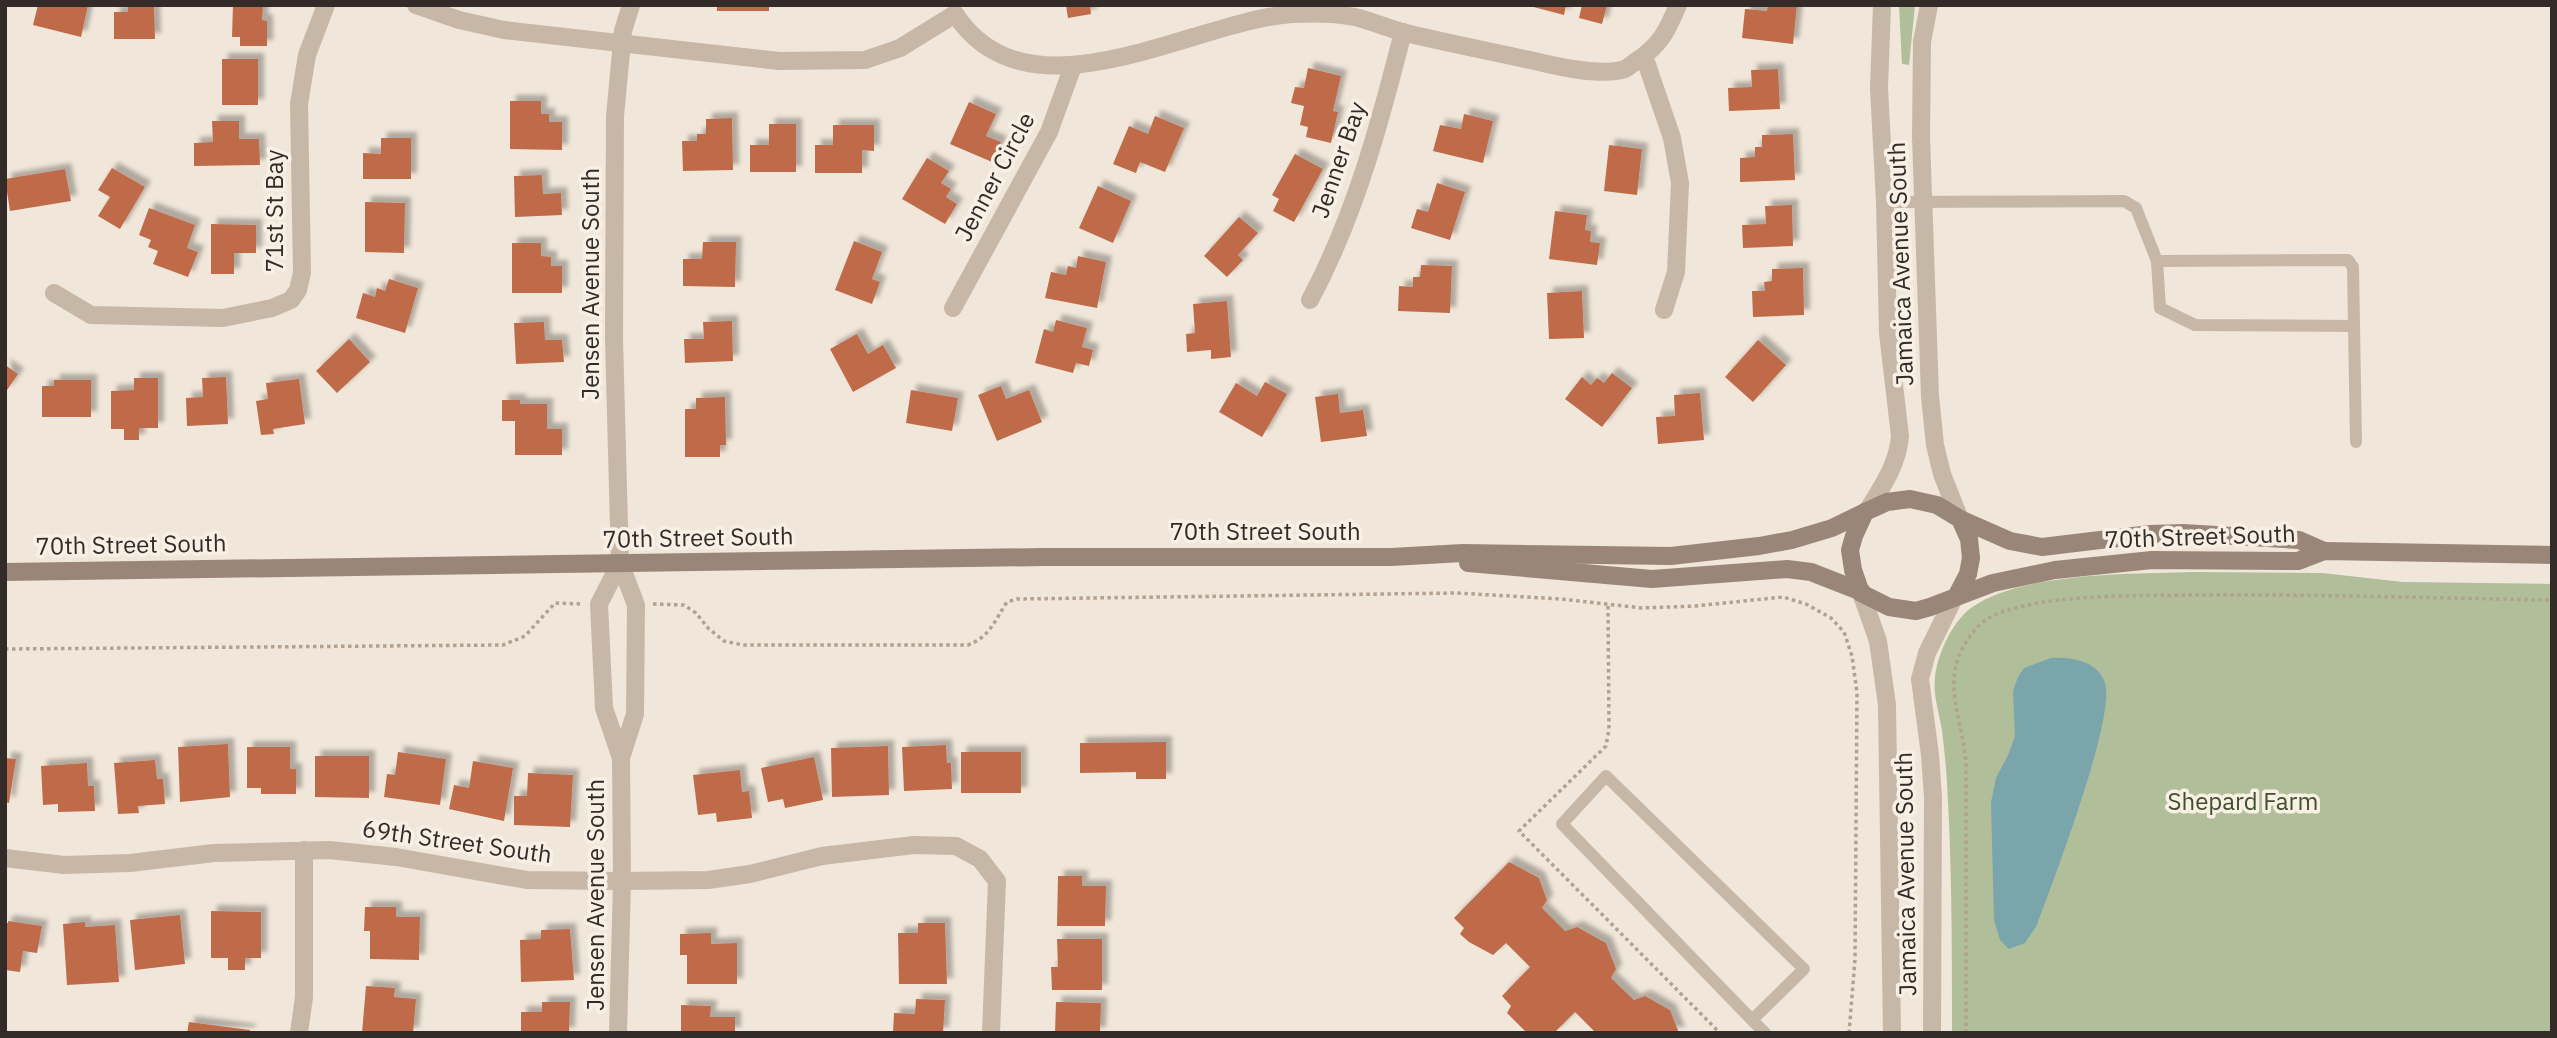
<svg xmlns="http://www.w3.org/2000/svg" width="2557" height="1038" font-family="'IBM Plex Sans',sans-serif">
<style>
.green{fill:#b0be9a}
.water{fill:#7aa6ab}
.building{fill:#bf6b48;filter:url(#shadow)}
.lines{fill:none;stroke-linecap:round;stroke-linejoin:round}
.path{stroke:#b3a190;stroke-width:3.5;stroke-dasharray:3.5 3.5;stroke-linecap:butt}
.service{stroke:#c7b7a6;stroke-width:12}
.minor{stroke:#c7b7a6;stroke-width:18}
.tertiary{stroke:#c7b7a6;stroke-width:18}
.secondary{stroke:#9a8678;stroke-width:18}
.labels{text-anchor:middle;stroke-width:7;stroke-linejoin:round;paint-order:stroke}
.street-label{font-size:24px;fill:#332b27;stroke:#f8f0e5}
.park-label{font-size:24px;fill:#41502c;stroke:#f8f0e5}
</style>
<defs>
<filter id="shadow"><feDropShadow dx="6" dy="-6" stdDeviation="2" flood-color="#0004"/></filter>
</defs>
<rect width="100%" height="100%" fill="#f0e6d9"/>
<g class="green">
<path d="M1899 5H1915L1909 65 1902 64Z"/>
<path d="M2193 572 2322 573 2403 582 2552 584V1033H1952C1952 949 1952 866 1947 783 1946 765 1944 748 1942 730 1939 713 1933 695 1935 678 1937 655 1952 622 1971 608 2020 572 2132 574 2193 572Z"/>
</g>
<path class="water" d="M2051 658C2071 657 2098 661 2105 683 2116 718 2052 884 2037 925L2025 943 2009 949 2000 940 1994 920 1991 802 1996 778 2009 753 2015 736 2013 691 2018 677 2024 668Z"/>
<g class="building">
<path d="M38 5H88L81 37 33 25Z"/>
<path d="M128 5H154L155 39H114V12H128Z"/>
<path d="M233 5H263L262 20 267 21V46H240V37H232Z"/>
<rect x="717" y="5" width="52" height="6"/>
<path d="M1066 5H1090L1091 14 1068 18Z"/>
<path d="M1526 5H1566L1564 15Z"/>
<path d="M1582 5H1607L1602 24 1579 18Z"/>
<path d="M1768 5H1797L1793 44 1742 38 1745 9 1767 11Z"/>
<rect x="222" y="59" width="36" height="46"/>
<path d="M1308 68 1341 76 1333 111 1338 112 1331 143 1306 137 1308 127 1300 125 1304 106 1291 103 1295 87 1304 88Z"/>
<path d="M1778 69 1780 109 1729 111 1728 88 1752 87 1751 70Z"/>
<path d="M510 101H541V114H549V122H562V150L510 149Z"/>
<path d="M969 102 996 114 986 136 1001 142 992 162 950 144Z"/>
<path d="M1464 114 1493 121 1483 163 1433 151 1440 125 1461 129Z"/>
<path d="M1155 116 1184 128 1165 172 1140 162 1136 173 1113 164 1129 126 1148 134Z"/>
<path d="M732 118 733 170 683 171 682 141H697V134H706V119Z"/>
<path d="M212 121H239V139H259L260 165 194 166V143L213 142Z"/>
<path d="M769 124H796V172H750V145H769Z"/>
<path d="M833 125H874V151L862 150V173H815V145H833Z"/>
<path d="M1793 134 1795 180 1740 182V158L1755 157V147H1762V135Z"/>
<path d="M381 138H411V179H363V153L381 154Z"/>
<path d="M1609 145 1642 149 1637 195 1604 191Z"/>
<path d="M1295 154 1323 169 1294 222 1273 211 1279 199 1272 195Z"/>
<path d="M927 158 949 171 941 183 951 189 946 197 957 204 945 224 902 199Z"/>
<path d="M112 168 145 187 120 229 98 216 110 197 98 190Z"/>
<path d="M65 169 71 201 10 211 5 179Z"/>
<path d="M542 175 543 194 561 193 562 215 515 217 514 176Z"/>
<path d="M1437 183 1465 192 1450 240 1411 228 1417 209 1428 212Z"/>
<path d="M1098 186 1131 201 1113 243 1079 228Z"/>
<path d="M365 202 405 203 404 253 365 252Z"/>
<path d="M1792 205 1793 246 1743 248 1742 225 1766 224 1765 206Z"/>
<path d="M149 208 195 225 187 248 198 252 188 277 153 264 158 251 148 247 151 240 139 235Z"/>
<path d="M1555 211 1587 215 1585 230 1591 231 1590 242 1600 243 1597 265 1549 259Z"/>
<path d="M1239 217 1258 233 1238 255 1243 260 1227 277 1204 256Z"/>
<path d="M211 224 256 225V253H234V274H211Z"/>
<path d="M854 241 882 252 872 279 880 282 872 304 835 290Z"/>
<path d="M703 242H736L735 287 683 286V259H702Z"/>
<path d="M512 243H541V256L551 257V266H562V293H512Z"/>
<path d="M1078 256 1106 262 1097 308 1045 298 1051 272 1066 275 1068 266 1076 268Z"/>
<path d="M1421 265 1452 266 1450 313 1398 311 1399 286 1413 287V277H1420Z"/>
<path d="M1803 268 1804 315 1753 317 1752 291H1765L1764 282 1772 281V269Z"/>
<path d="M389 279 418 288 405 333 356 318 363 293 375 297 377 288 385 291Z"/>
<path d="M1582 291 1584 338 1549 339 1547 293Z"/>
<path d="M1227 301 1231 357 1211 359V350L1187 352 1186 334 1195 333 1193 304Z"/>
<path d="M1056 320 1087 328 1082 347 1093 350 1089 366 1076 363 1073 373 1035 363 1044 329 1053 332Z"/>
<path d="M732 321 733 361 685 363 684 339H704L703 322Z"/>
<path d="M544 322 545 340H562L564 362 516 364 514 323Z"/>
<path d="M857 334 868 354 883 345 896 368 853 392 830 349Z"/>
<path d="M349 339 370 362 337 393 316 371Z"/>
<path d="M1758 340 1786 365 1753 402 1725 377Z"/>
<path d="M5 365 18 374 5 393Z"/>
<path d="M1612 373 1632 388 1602 427 1565 399 1582 377 1591 385 1597 378 1604 383Z"/>
<path d="M226 377 228 424 187 426 186 398 203 397 202 378Z"/>
<path d="M134 378H158V428H139V440H124V429H111V391L134 390Z"/>
<path d="M299 379 305 424 273 429 274 434 261 435 256 401 268 399 266 383Z"/>
<path d="M54 380H91V417H42V386H54Z"/>
<path d="M1265 382 1287 394 1262 437 1219 412 1236 383 1257 396Z"/>
<path d="M1001 386 1006 399 1029 390 1042 422 997 441 978 395Z"/>
<path d="M911 390 958 398 952 431 906 423Z"/>
<path d="M1700 393 1704 440 1658 444 1656 417 1675 416 1674 395Z"/>
<path d="M1338 394 1340 413 1363 410 1367 436 1321 442 1315 397Z"/>
<path d="M725 397 726 445H720V457H685V409H696V398Z"/>
<path d="M502 400H520V404H547V429H562V455H515V421H502Z"/>
<path d="M1166 742V779H1136V772L1080 773V743Z"/>
<path d="M228 744 230 797 180 802 178 747Z"/>
<path d="M946 745 947 763H951L952 789 904 791 902 747Z"/>
<path d="M888 746 889 795 832 797 831 748Z"/>
<path d="M247 747H290V769H296V794H261V788H247Z"/>
<path d="M398 752 446 759 440 805 384 797 387 774 395 775Z"/>
<rect x="961" y="752" width="60" height="41"/>
<path d="M315 756H369V798L315 797Z"/>
<path d="M814 757 823 800 785 808 783 799 768 802 761 768Z"/>
<path d="M5 758 16 759 9 803 5 802Z"/>
<path d="M155 760 157 779H163L165 804 138 806 139 813 118 814 114 763Z"/>
<path d="M473 761 513 768 504 821 449 809 454 785 469 788Z"/>
<path d="M87 763 88 786H94L95 811 58 812V804L43 805 41 766Z"/>
<path d="M740 770 742 792 749 791 752 818 717 822 716 813 698 815 693 775Z"/>
<path d="M528 773 573 775 570 827 514 825V796H527Z"/>
<path d="M1509 862 1539 878 1547 900 1542 908 1565 931 1577 927 1606 943 1616 969 1611 978 1634 1000 1645 996 1670 1010 1679 1033H1596L1575 1012 1554 1033H1527L1507 1013 1511 1006 1502 996 1530 967 1506 943 1493 955 1469 942 1460 934 1464 928 1454 918Z"/>
<path d="M1058 876H1082V886H1106L1105 926H1057Z"/>
<path d="M365 907H396V917H420L419 960 370 959V931H364Z"/>
<path d="M211 911 261 912V958H245V970H228V958H211Z"/>
<path d="M180 915 185 964 135 970 130 920Z"/>
<path d="M8 921 42 926 37 953 23 951 20 972 5 970V923H8Z"/>
<path d="M85 922V927L115 925 119 982 67 985 63 924Z"/>
<path d="M918 923H945L947 984H899L898 933H918Z"/>
<path d="M570 929 574 980 521 982 520 940 541 939V930Z"/>
<path d="M711 933V944L737 943V984H687V955H680V934Z"/>
<path d="M1057 939H1102V990H1052L1051 967H1058Z"/>
<path d="M366 986 395 988 394 997 416 999 413 1033H362Z"/>
<path d="M916 999 945 1000 943 1033H893L894 1013 915 1014Z"/>
<path d="M542 1002H570L569 1033H521V1012H542Z"/>
<path d="M1056 1002 1101 1003 1100 1033H1055Z"/>
<path d="M681 1005 711 1006 710 1017H735V1033H681Z"/>
<path d="M189 1022 250 1030 249 1033H187Z"/>
</g>
<g class="lines">
<g class="path">
<path d="M653 604 684 605 696 613 708 628 724 641 743 645H968C990 637 995 620 1007 602L1017 599 1457 593 1561 599 1642 608 1695 606 1783 597 1806 604 1831 618 1844 632 1852 656 1857 693 1855 959 1849 1033"/>
<path d="M1608 606 1609 729 1606 746 1519 831 1720 1033"/>
<path d="M5 649 503 645 525 636 555 603 582 604"/>
<path d="M1966 1033V767C1964 718 1937 679 1971 635 1979 623 1991 615 2005 611 2058 594 2134 596 2190 595 2311 594 2431 598 2552 600"/>
</g>
<g class="service">
<path d="M1885 202 2124 201 2136 208 2157 261 2160 308 2195 325 2354 326"/>
<path d="M2157 261 2348 260 2353 267 2356 442"/>
<path d="M1752 1020 1804 969 1606 776 1562 824 1752 1020 1765 1033"/>
</g>
<g class="minor">
<path d="M416 5 459 20 504 30 779 61 865 60 900 48 955 14"/>
<path d="M955 14C1029 126 1190 22 1291 14 1310 13 1336 13 1355 17 1372 21 1389 29 1406 33 1447 43 1489 51 1530 60 1555 66 1601 77 1625 69 1629 67 1634 62 1638 60 1661 44 1667 31 1678 5"/>
<path d="M1644 56 1672 138 1680 183 1676 272 1664 310"/>
<path d="M54 293 91 315 223 318 272 308 291 300 298 290 302 273 299 104 307 55 326 5"/>
<path d="M1310 300C1355 216 1380 123 1403 32"/>
<path d="M953 308 1049 132 1073 66"/>
<path d="M620 563 599 604 604 708 621 758"/>
<path d="M5 858 64 865 130 863 214 853 329 850 396 857 527 880 622 881 708 880 750 874 822 856 914 845 956 846 980 859 997 881 991 1033"/>
<path d="M299 1033 304 997V850"/>
<path d="M618 1033 622 881 621 758 635 714 636 605 620 563 614 339 615 116 623 31 631 5"/>
</g>
<g class="tertiary">
<path d="M1929 5 1922 42 1921 137 1930 396 1935 445 1942 474 1959 517"/>
<path d="M1867 511C1882 487 1898 464 1900 436L1888 333 1885 202 1879 88 1882 5"/>
<path d="M1861 593 1878 641 1887 705 1892 1033"/>
<path d="M1932 1033 1933 797 1930 755 1920 679 1927 653 1954 598"/>
</g>
<g class="secondary">
<path d="M1960 519 2010 541 2042 547 2150 534 2183 533 2299 540 2324 551"/>
<path d="M1468 563 1652 579 1787 569 1811 572 1862 592"/>
<path d="M5 572 1043 557H1391L1463 553 1671 556 1759 546 1792 540 1832 528 1865 512"/>
<path d="M1956 597 1968 574 1971 558 1969 539 1960 519 1937 505 1910 499 1887 502 1865 512 1854 536 1850 550 1853 570 1861 593 1889 607 1916 611 1930 607 1993 583 2055 570 2152 560 2298 561 2324 551 2552 555"/>
</g>
</g>
<g class="labels">
<g class="street-label">
<text transform="translate(1339 160) rotate(-71)" y="8">Jenner Bay</text>
<text transform="translate(995 177) rotate(-62)" y="8">Jenner Circle</text>
<text transform="translate(275 211) rotate(-90)" y="8">71st St Bay</text>
<text transform="translate(1901 264) rotate(-92)" y="8">Jamaica Avenue South</text>
<text transform="translate(591 284) rotate(-90)" y="8">Jensen Avenue South</text>
<text x="1265" y="540">70th Street South</text>
<text transform="translate(2200 537) rotate(-2)" y="8">70th Street South</text>
<text transform="translate(698 538) rotate(-1)" y="8">70th Street South</text>
<text transform="translate(131 545) rotate(-1)" y="8">70th Street South</text>
<text transform="translate(457 842) rotate(8)" y="8">69th Street South</text>
<text transform="translate(1906 874) rotate(-91)" y="8">Jamaica Avenue South</text>
<text transform="translate(596 895) rotate(-90)" y="8">Jensen Avenue South</text>
</g>
<g class="park-label">
<text x="2243" y="810">Shepard Farm</text>
</g>
</g>
<rect width="2557" height="1038" fill="none" stroke="#332b27" stroke-width="14"/>
</svg>
